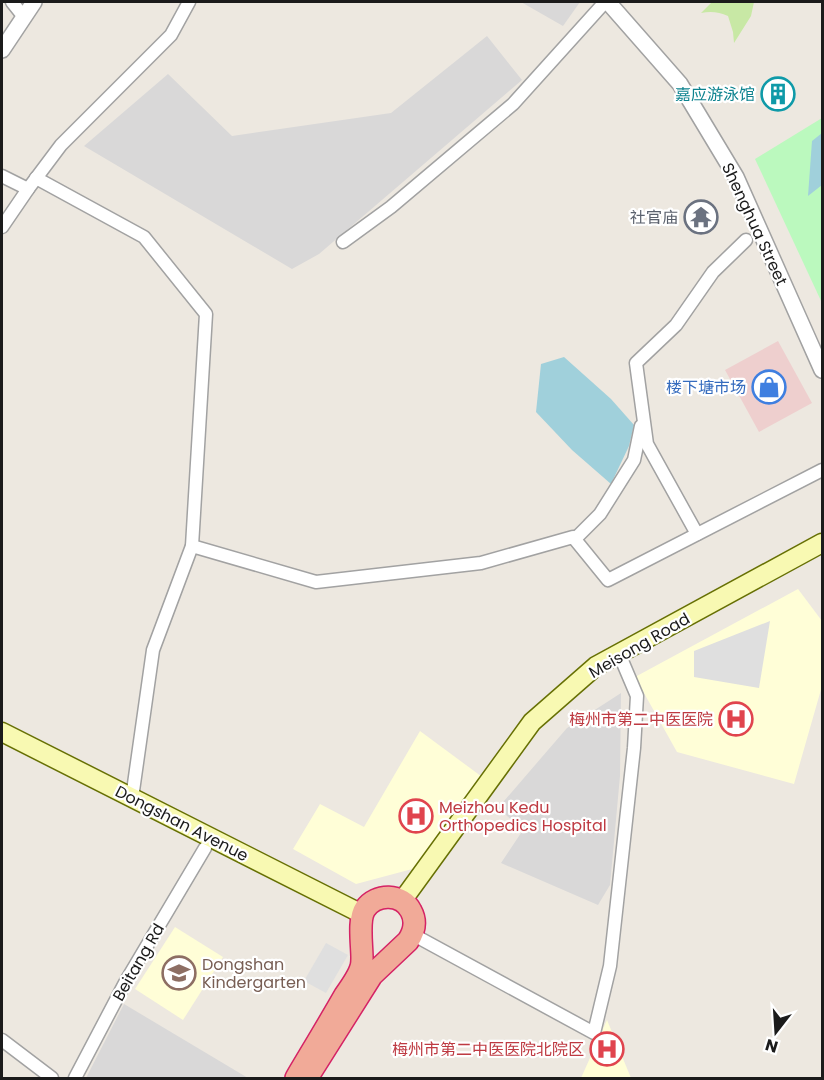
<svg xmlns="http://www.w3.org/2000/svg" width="824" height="1080" font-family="Poppins,'Noto Sans SC',sans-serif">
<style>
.residential{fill:#d9d8d8}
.commercial{fill:#eecfce}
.education{fill:#fffed7}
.grass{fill:#c8e8a5}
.park{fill:#bbf9be}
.parking{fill:#dfdfdf}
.water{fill:#a0d0db}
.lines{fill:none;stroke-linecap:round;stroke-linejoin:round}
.minor-casing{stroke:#a2a2a2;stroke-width:15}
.tertiary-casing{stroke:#a2a2a2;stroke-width:18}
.secondary-casing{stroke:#677004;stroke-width:21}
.trunk-casing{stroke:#d52365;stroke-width:24}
.minor{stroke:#fff;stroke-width:12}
.tertiary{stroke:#fff;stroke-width:15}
.secondary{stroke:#f8f9b2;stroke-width:18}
.trunk{stroke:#f1aa98;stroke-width:21}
.labels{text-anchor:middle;stroke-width:4.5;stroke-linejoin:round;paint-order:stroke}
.culture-label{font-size:16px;fill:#0d838f;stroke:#fff;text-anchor:end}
.worship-label{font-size:16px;fill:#5b616d;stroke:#fff;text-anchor:end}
.street-label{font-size:16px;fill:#1b1b1b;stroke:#fff}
.shop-label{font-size:16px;fill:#366cbe;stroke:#fff;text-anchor:end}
.health-label{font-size:16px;fill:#be3a42;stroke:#fff;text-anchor:end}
.education-label{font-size:16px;fill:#785e54;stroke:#fff;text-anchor:start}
</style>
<rect width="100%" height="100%" fill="#ede8e0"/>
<g class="residential">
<path d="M521 2H580L563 26Z"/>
<path d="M487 36 522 80 319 254 292 269 84 146 168 74 232 136 391 113Z"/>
<path d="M621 693 620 776 610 885 598 905 501 863 523 830 498 808 567 728Z"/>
<path d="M124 1004 248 1078H86Z"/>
</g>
<path class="commercial" d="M778 341 812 403 759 432 725 370Z"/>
<g class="education">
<path d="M798 589 822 621V686L794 784 677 752 635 677Z"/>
<path d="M420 731 489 782 416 868 356 884 293 849 320 804 364 827Z"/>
<path d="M175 927 223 957 183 1020 135 989Z"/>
<path d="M607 1020 631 1078H581Z"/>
</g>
<path class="grass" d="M712 2H754L751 16 734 43 733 32 728 16C719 12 711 11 701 13Z"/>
<path class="park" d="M822 118V303L755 159Z"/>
<g class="parking">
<path d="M770 621 759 688 694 677V651Z"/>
<path d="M326 943 348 955 326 993 304 981Z"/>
</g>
<g class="water">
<path d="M822 133V185L808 196 812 141Z"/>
<path d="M564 357 611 399 634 425 629 446 611 484 572 450 536 412 541 364Z"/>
</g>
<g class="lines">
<defs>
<g id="minor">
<path d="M12 2 24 17"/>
<path d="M2 176 28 189"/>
<path d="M36 178 144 237 206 314 192 546 153 650 132 798"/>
<path d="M2 227 28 189 61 145 171 35 189 2"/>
<path d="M343 242 391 207 513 104 605 2"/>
<path d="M697 534 647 444 636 363 676 325 713 272 746 240"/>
<path d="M575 539 600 514 634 460 641 426"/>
<path d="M192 546 316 582 481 563 573 537 608 580 822 470"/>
<path d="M412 934 594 1033 610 966 634 748 637 696 623 663"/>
<path d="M2 1040 52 1078"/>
<path d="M75 1078 126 981 205 848"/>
</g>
<g id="tertiary">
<path d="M608 2 680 84 736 177 822 370"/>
<path d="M2 50 34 2"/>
</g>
<g id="secondary">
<path d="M2 732 362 914"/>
<path d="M402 901 532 722 596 666 822 543"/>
</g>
<path id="trunk" d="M296 1078C312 1051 329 1023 345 995 350 988 359 975 361 967 362 964 362 961 362 958 362 945 358 919 365 909 376 893 402 893 411 911 417 922 414 932 408 941L372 975 307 1078"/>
</defs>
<use href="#minor" class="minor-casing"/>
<use href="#tertiary" class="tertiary-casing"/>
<use href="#secondary" class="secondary-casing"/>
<use href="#trunk" class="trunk-casing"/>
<use href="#minor" class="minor"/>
<use href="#tertiary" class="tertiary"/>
<use href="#secondary" class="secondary"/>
<use href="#trunk" class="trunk"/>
</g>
<defs>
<symbol id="building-ring" viewBox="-11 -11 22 22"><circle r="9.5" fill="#fff" stroke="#0f9aa8" stroke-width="1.5"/><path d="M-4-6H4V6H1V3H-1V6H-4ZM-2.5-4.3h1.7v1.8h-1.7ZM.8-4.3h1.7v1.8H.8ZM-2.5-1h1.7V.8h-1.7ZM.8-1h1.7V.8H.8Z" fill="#0f9aa8"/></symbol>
<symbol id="temple-ring" viewBox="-11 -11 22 22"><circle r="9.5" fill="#fff" stroke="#6b7280" stroke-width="1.5"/><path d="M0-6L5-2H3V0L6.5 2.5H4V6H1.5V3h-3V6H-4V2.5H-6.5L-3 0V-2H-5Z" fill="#6b7280"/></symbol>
<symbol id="shop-ring" viewBox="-11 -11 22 22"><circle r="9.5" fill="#fff" stroke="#3f7fe0" stroke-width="1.5"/><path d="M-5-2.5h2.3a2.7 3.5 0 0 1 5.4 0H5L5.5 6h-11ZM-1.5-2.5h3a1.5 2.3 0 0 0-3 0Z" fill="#3f7fe0"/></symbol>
<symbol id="hospital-ring" viewBox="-11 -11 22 22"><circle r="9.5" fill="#fff" stroke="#e0444e" stroke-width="1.5"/><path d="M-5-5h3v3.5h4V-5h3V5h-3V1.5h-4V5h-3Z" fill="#e0444e"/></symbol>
<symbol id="school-ring" viewBox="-11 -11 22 22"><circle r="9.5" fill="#fff" stroke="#8d6e63" stroke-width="1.5"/><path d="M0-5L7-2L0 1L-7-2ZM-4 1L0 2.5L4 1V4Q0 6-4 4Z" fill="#8d6e63"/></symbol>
</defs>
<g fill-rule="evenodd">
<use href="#building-ring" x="759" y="75" width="38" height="38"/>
<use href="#temple-ring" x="682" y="198" width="38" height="38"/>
<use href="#shop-ring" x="750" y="368" width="38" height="38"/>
<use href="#hospital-ring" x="717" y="700" width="38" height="38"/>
<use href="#hospital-ring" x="397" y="797" width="38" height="38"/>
<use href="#school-ring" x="160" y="954" width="38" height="38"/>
<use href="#hospital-ring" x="588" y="1030" width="38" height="38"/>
</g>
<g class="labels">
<g class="culture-label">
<text x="755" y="100">嘉应游泳馆</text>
</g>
<g class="worship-label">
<text x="678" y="223">社官庙</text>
</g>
<g class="street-label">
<text transform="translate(755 224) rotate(65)" y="6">Shenghua Street</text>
<text transform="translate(639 645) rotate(-30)" y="6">Meisong Road</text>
<text transform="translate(182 823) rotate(27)" y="6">Dongshan Avenue</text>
<text transform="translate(138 962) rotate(-60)" y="6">Beitang Rd</text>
</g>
<g class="shop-label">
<text x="746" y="393">楼下塘市场</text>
</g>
<g class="health-label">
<text x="713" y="725">梅州市第二中医医院</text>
<text x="439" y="813" text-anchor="start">Meizhou Kedu<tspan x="439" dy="18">Orthopedics Hospital</tspan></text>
<text x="584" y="1055">梅州市第二中医医院北院区</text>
</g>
<g class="education-label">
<text x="202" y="970">Dongshan<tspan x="202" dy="18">Kindergarten</tspan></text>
</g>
</g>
<rect width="824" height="1080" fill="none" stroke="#1b1b1b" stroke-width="6"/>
<g transform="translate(776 1032) rotate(197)" stroke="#ffffff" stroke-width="4.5" paint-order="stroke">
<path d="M0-4.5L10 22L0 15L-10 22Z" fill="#1b1b1b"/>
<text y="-9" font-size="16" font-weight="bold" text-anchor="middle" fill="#1b1b1b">N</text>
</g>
</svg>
